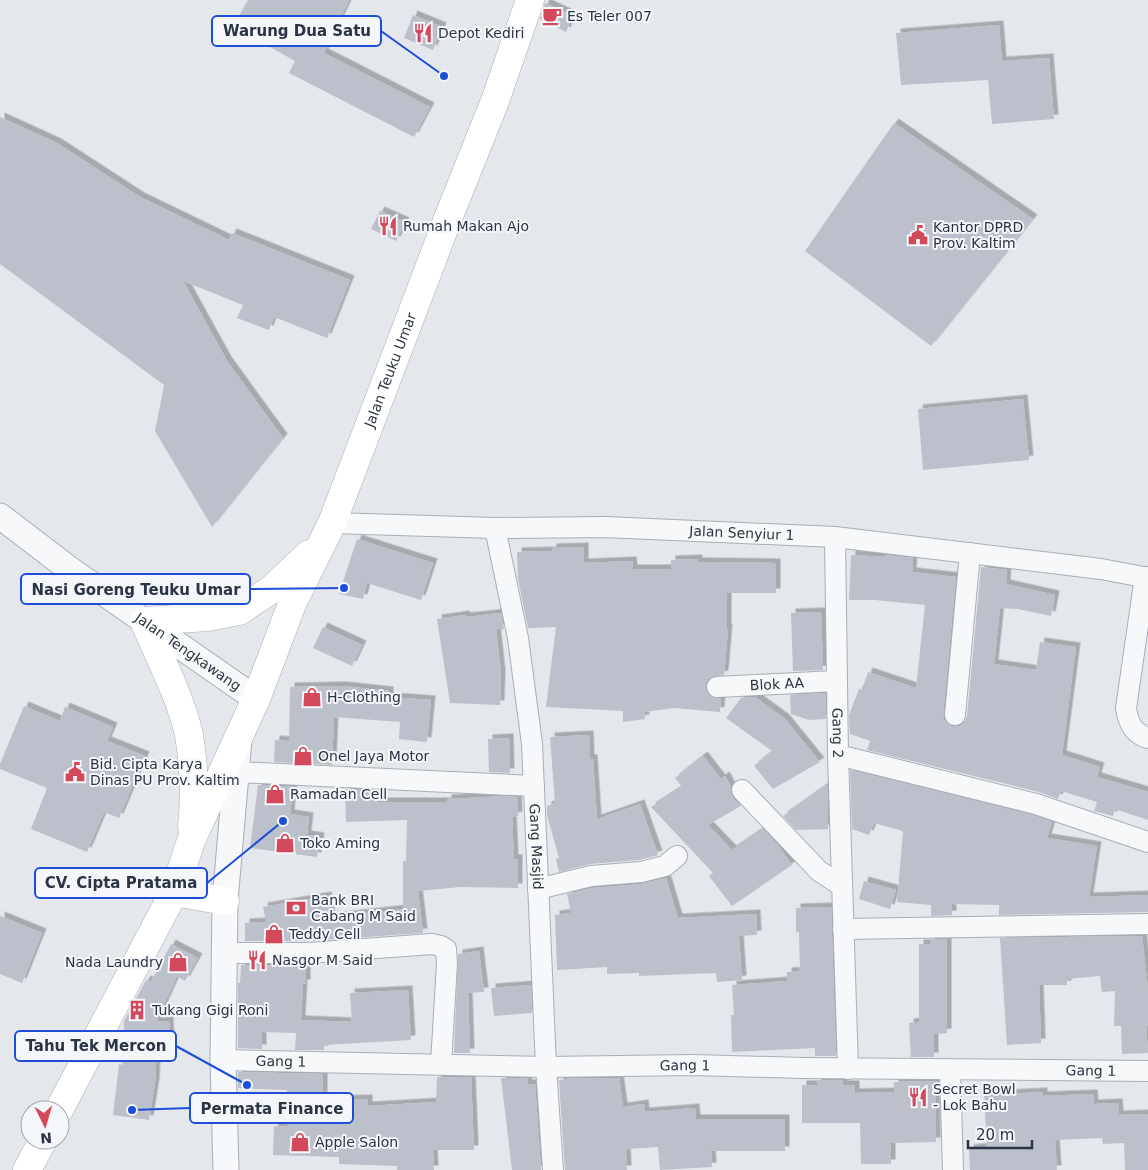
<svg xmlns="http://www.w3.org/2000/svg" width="1148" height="1170" font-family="'DejaVu Sans',sans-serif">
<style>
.building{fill:#bbc0ca;filter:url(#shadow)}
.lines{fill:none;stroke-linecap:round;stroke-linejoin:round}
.minor-casing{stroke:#a9aeb7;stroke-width:22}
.tertiary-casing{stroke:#a9aeb7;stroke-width:27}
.secondary-casing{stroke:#a9aeb7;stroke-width:29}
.minor{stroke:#f7f8fa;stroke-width:20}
.tertiary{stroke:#f7f8fa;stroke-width:25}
.secondary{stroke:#fff;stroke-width:28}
.labels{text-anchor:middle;stroke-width:4;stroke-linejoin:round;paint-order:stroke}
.poi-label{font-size:14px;fill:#2b3445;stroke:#f4f6f9;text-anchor:start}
.street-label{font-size:14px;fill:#2b3445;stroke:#f4f6f9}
.leader{fill:none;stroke:#1d4ed8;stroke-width:2}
.callout-dot{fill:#1d4ed8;stroke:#f4f6f9;stroke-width:2}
.callout{fill:#f4f6f9;stroke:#1d4ed8;stroke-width:2}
.callout-label{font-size:15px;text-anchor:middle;font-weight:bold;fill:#2b3445}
</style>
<defs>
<filter id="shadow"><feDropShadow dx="4.5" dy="-4.5" stdDeviation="0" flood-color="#0004"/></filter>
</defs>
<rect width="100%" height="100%" fill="#e4e7ec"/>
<g class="building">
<path d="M248 0H349L324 53 430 107 414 137 289 73 295 61 233 26Z"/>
<path d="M545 3 573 16 566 32 540 19Z"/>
<path d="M413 15 442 27 433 50 404 38Z"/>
<path d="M999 25 1002 61 1049 58 1054 119 992 124 988 80 901 85 896 33Z"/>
<path d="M0 117 57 143 140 197 229 240 232 233 350 280 327 338 274 317 269 330 237 318 243 305 183 281 227 361 283 438 212 527 155 431 164 385 0 264Z"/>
<path d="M894 123 1033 219 931 346 805 251Z"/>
<path d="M380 211 405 222 396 241 371 229Z"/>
<path d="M1023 399 1029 460 923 470 918 409Z"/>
<path d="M357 539 433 563 421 600 367 583 363 599 339 594Z"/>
<path d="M584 547V563L632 561 633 569H671V560L698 559V562L776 563V593H727V629H728L724 675 710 677 706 682 705 687 707 693 711 697 721 699 720 712 674 708 644 712 645 719 623 722V711L546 707 556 627 528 628 518 579 517 552 552 551V548Z"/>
<path d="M851 555 884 557V555L913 558 912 572 956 577 943 714 944 720 948 724 953 727 960 726 965 721 967 716 981 567 1007 570 1006 584 1055 595 1051 616 1018 609 1000 608 994 664 1036 670 1040 642 1076 647 1062 755 1100 767 1097 777 1148 792V820L1115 809 1113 816 1094 811 1097 802 1061 791 1058 799 1039 792 867 750 870 741 850 734 849 715 859 689 862 690 868 672 916 688 925 605 875 600H849Z"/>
<path d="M821 612 823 670 793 671 791 613Z"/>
<path d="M501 613 504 629H496L501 674 500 705 450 703 437 619 465 615 466 617Z"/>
<path d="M323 627 362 645 352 666 313 648Z"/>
<path d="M342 686 389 691V697L431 700 427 742 399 739 400 722 334 717 332 765 274 762 275 740 289 741 290 687Z"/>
<path d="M825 693 826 719 809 720 791 714 790 695Z"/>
<path d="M755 697 785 719 820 762 773 789 754 766 772 751 726 718 741 698Z"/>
<path d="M24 706 60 721 65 707 113 727 107 741 145 756 119 818 104 812 87 852 31 829 47 788 0 769V764Z"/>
<path d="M589 735 590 759H593L597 819 640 804 658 855 639 860 590 864 559 872 556 859 559 858 547 815V806L555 803 550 737Z"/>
<path d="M509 738 510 773 489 772 488 739Z"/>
<path d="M703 756 721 779 725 776 731 787 730 792 733 798 741 806 708 825 732 850 763 829 777 844 792 865 732 906 709 876 713 873 651 807 682 787 675 778Z"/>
<path d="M850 770 1033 815 1052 822 1047 838 1097 846 1089 897 1148 895V912L999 915V905L952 904V915L931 916V905L897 902 903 831 874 823 869 835 852 829Z"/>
<path d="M258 785 293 787 290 814 309 817 307 835 320 837 317 857 250 848Z"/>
<path d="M827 785 828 829 796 830 783 816Z"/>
<path d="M345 789 378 791 379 802H447V799L490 797V796L517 797 518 816 512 817 514 859H518V888L460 887 418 891 423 933 309 941H245V923L266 922 263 907 327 896 331 917 403 909V861H406L407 820 346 822Z"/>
<path d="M666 878 678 918 756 914 757 935 739 936 742 980 717 982 716 973 639 976V973L607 974V967L557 970 555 915 571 913 567 894 593 888 642 884Z"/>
<path d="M864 881 896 890 890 909 859 899Z"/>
<path d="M831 907 836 1056H815V1048L732 1052 731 1015H734L732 985 787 981V972L800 971 799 932H796V908Z"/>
<path d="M0 916 42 933 22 983 0 974Z"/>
<path d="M1142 936 1148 990V1026H1146L1148 1053 1122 1054 1121 1026H1114L1115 991 1102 992 1100 976 1067 979V985H1039L1041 1043 1007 1045 1000 938Z"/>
<path d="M930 939H947V1033L934 1034V1057H911L909 1023 919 1022V944H930Z"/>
<path d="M171 944 198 958 185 981 177 976 156 1022 169 1021 170 1044 157 1045 155 1083 149 1120 113 1115 119 1064 124 1065V1021L146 980 151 982Z"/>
<path d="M479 951 484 992 468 993 470 1053H454L458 954Z"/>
<path d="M241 965H306V984H303L301 1020 352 1022 350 993 408 990 411 1040 324 1045V1050H295L296 1033 262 1032V1049L238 1048V983H240Z"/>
<path d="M531 985 532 1013 494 1016 491 988Z"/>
<path d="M238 1072 323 1074V1100L368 1099V1106L436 1102 437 1077H471L474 1150H433L434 1170H397V1166L339 1164V1157L273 1155 274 1126 288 1127 287 1090 238 1088Z"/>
<path d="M501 1078H527L528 1084H535L541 1170H512Z"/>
<path d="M574 1078H619L623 1107 644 1104 645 1112 695 1108 696 1119H785V1151H711L712 1167 660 1170 658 1147 626 1149 627 1170H565L559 1080Z"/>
<path d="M817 1080H842L843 1085H855V1093L894 1092V1082L935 1081 936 1142 891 1143V1164H861L860 1123H802V1085H817Z"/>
<path d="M1043 1092V1096L1093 1094 1094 1104 1118 1103 1119 1115 1148 1114V1170H1125L1124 1143 1103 1144 1102 1138 1055 1140 1057 1170H970L969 1149 987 1147 984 1095Z"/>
</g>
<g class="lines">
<defs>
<g id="minor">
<path id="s1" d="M332 523 495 528 605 527 835 537 1101 569 1148 578"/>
<path id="s2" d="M495 528 518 638 532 744 546 1067 553 1170"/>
<path id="s3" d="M835 537 838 755 848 1069"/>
<path d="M1145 577 1126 708C1128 722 1133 734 1148 738"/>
<path id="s4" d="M717 687 836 681"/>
<path d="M955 715 970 553"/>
<path d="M838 755 1036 804 1148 842"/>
<path d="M237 772 534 786"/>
<path d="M742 790 819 871 842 886"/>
<path d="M538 889 591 876 641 872 665 866 677 856"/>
<path d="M843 929 1148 924"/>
<path d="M224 953H309L432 944 441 946 446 949 447 963 441 1064"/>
<path id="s5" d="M223 1060 546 1067 693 1065 804 1068 1148 1071"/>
<path d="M950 1070 953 1170"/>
</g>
<g id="tertiary">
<path id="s6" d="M0 516 68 568 256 699"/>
<path d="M226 1170 223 1060 225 901 239 740"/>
</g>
<g id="secondary">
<path d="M192 827C195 797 194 765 189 735 181 698 159 656 144 621L208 617 239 611 272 589 309 554"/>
<path d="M174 892 225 901"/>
<path id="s7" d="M59 1110 174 892 191 841 256 699 292 604 332 523 447 221 495 101 530 0"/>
<path d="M27 1170 43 1140"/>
</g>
</defs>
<use href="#minor" class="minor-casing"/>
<use href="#tertiary" class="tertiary-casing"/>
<use href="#secondary" class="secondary-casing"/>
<use href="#minor" class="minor"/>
<use href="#tertiary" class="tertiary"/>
<use href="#secondary" class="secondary"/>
</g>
<defs>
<symbol id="cafe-bare" viewBox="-9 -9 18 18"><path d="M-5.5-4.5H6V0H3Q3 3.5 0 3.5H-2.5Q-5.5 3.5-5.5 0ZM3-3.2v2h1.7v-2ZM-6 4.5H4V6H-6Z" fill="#d1495b" stroke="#f4f6f9" stroke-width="2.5" paint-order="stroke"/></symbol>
<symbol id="restaurant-bare" viewBox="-9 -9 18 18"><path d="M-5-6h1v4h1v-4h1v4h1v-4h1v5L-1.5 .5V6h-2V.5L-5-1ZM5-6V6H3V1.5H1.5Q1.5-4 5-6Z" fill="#d1495b" stroke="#f4f6f9" stroke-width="2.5" paint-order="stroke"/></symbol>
<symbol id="civic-bare" viewBox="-9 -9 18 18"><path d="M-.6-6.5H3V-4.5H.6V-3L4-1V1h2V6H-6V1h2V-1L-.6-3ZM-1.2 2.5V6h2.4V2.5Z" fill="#d1495b" stroke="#f4f6f9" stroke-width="2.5" paint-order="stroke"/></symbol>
<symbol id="shop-bare" viewBox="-9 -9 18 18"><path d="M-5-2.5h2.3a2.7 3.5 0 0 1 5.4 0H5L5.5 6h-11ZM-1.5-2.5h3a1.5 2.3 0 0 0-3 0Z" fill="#d1495b" stroke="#f4f6f9" stroke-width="2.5" paint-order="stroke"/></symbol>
<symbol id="bank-bare" viewBox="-9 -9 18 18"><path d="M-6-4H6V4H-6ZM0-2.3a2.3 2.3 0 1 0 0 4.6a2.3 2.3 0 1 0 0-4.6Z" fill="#d1495b" stroke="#f4f6f9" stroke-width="2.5" paint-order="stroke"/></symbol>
<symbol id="building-bare" viewBox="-9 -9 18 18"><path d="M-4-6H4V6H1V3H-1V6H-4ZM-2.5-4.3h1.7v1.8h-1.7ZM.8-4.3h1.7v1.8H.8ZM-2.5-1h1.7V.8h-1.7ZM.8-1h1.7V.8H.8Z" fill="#d1495b" stroke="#f4f6f9" stroke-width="2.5" paint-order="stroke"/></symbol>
</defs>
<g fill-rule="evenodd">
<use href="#cafe-bare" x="538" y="2" width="28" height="28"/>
<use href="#restaurant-bare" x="409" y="19" width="28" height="28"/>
<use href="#restaurant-bare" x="374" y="212" width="28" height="28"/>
<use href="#civic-bare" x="904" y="221" width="28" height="28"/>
<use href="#shop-bare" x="298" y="683" width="28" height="28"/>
<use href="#shop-bare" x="289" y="742" width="28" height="28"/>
<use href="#civic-bare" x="61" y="758" width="28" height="28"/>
<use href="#shop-bare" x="261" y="780" width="28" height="28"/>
<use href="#shop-bare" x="271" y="829" width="28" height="28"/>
<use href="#bank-bare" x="282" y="894" width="28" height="28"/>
<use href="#shop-bare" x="260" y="920" width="28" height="28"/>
<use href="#restaurant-bare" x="243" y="946" width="28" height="28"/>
<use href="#shop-bare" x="164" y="948" width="28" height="28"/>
<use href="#building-bare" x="123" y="996" width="28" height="28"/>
<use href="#restaurant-bare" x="904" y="1083" width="28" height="28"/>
<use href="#shop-bare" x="286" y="1128" width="28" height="28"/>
</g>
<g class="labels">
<g class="poi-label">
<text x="567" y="21">Es Teler 007</text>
<text x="438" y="38">Depot Kediri</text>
<text x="403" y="231">Rumah Makan Ajo</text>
<text x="933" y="232">Kantor DPRD<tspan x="933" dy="16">Prov. Kaltim</tspan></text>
<text x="327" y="702">H-Clothing</text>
<text x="318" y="761">Onel Jaya Motor</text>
<text x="90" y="769">Bid. Cipta Karya<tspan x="90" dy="16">Dinas PU Prov. Kaltim</tspan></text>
<text x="290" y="799">Ramadan Cell</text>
<text x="300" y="848">Toko Aming</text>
<text x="311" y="905">Bank BRI<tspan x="311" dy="16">Cabang M Said</tspan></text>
<text x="289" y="939">Teddy Cell</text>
<text x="272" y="965">Nasgor M Said</text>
<text x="163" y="967" text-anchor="end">Nada Laundry</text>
<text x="152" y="1015">Tukang Gigi Roni</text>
<text x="933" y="1094">Secret Bowl<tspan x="933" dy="16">- Lok Bahu</tspan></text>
<text x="315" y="1147">Apple Salon</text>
</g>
<g class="street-label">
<text dy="5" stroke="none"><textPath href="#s7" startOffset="812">Jalan Teuku Umar</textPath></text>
<text dy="5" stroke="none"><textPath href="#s1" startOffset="410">Jalan Senyiur 1</textPath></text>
<text dy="5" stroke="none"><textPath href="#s6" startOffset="232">Jalan Tengkawang</textPath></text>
<text dy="5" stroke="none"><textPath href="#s4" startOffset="60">Blok AA</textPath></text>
<text dy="5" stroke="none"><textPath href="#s3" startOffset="196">Gang 2</textPath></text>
<text dy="5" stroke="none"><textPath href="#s2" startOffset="322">Gang Masjid</textPath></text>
<text dy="5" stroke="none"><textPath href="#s5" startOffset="58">Gang 1</textPath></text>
<text dy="5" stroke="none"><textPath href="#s5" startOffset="462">Gang 1</textPath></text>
<text dy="5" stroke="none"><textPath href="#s5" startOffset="868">Gang 1</textPath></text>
</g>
</g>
<path class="leader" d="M444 76L381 31M344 588L250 589M283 821L207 883M247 1085L176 1046M132 1110L190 1108"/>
<g class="callout-dot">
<circle cx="444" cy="76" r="5"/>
<circle cx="344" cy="588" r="5"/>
<circle cx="283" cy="821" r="5"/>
<circle cx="247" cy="1085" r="5"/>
<circle cx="132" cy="1110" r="5"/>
</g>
<g class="callout">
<rect x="212" y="16" width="169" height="30" rx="5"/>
<rect x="21" y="574" width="229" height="30" rx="5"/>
<rect x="35" y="868" width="172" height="30" rx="5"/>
<rect x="15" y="1031" width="161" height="30" rx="5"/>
<rect x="190" y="1093" width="163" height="30" rx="5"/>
</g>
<g class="callout-label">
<text x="297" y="36">Warung Dua Satu</text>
<text x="136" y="595">Nasi Goreng Teuku Umar</text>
<text x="121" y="888">CV. Cipta Pratama</text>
<text x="96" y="1051">Tahu Tek Mercon</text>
<text x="272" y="1114">Permata Finance</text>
</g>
<g transform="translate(45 1125) rotate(175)"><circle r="24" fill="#f4f6f9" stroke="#a4a8b1"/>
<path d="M0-4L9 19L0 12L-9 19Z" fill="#d1495b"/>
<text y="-8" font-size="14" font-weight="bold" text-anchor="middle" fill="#2b3445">N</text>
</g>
<path d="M968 1140v8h64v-8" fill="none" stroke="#2b3445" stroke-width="2.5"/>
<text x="976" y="1140" font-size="15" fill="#2b3445" stroke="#f4f6f9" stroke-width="4" paint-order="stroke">20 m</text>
</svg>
